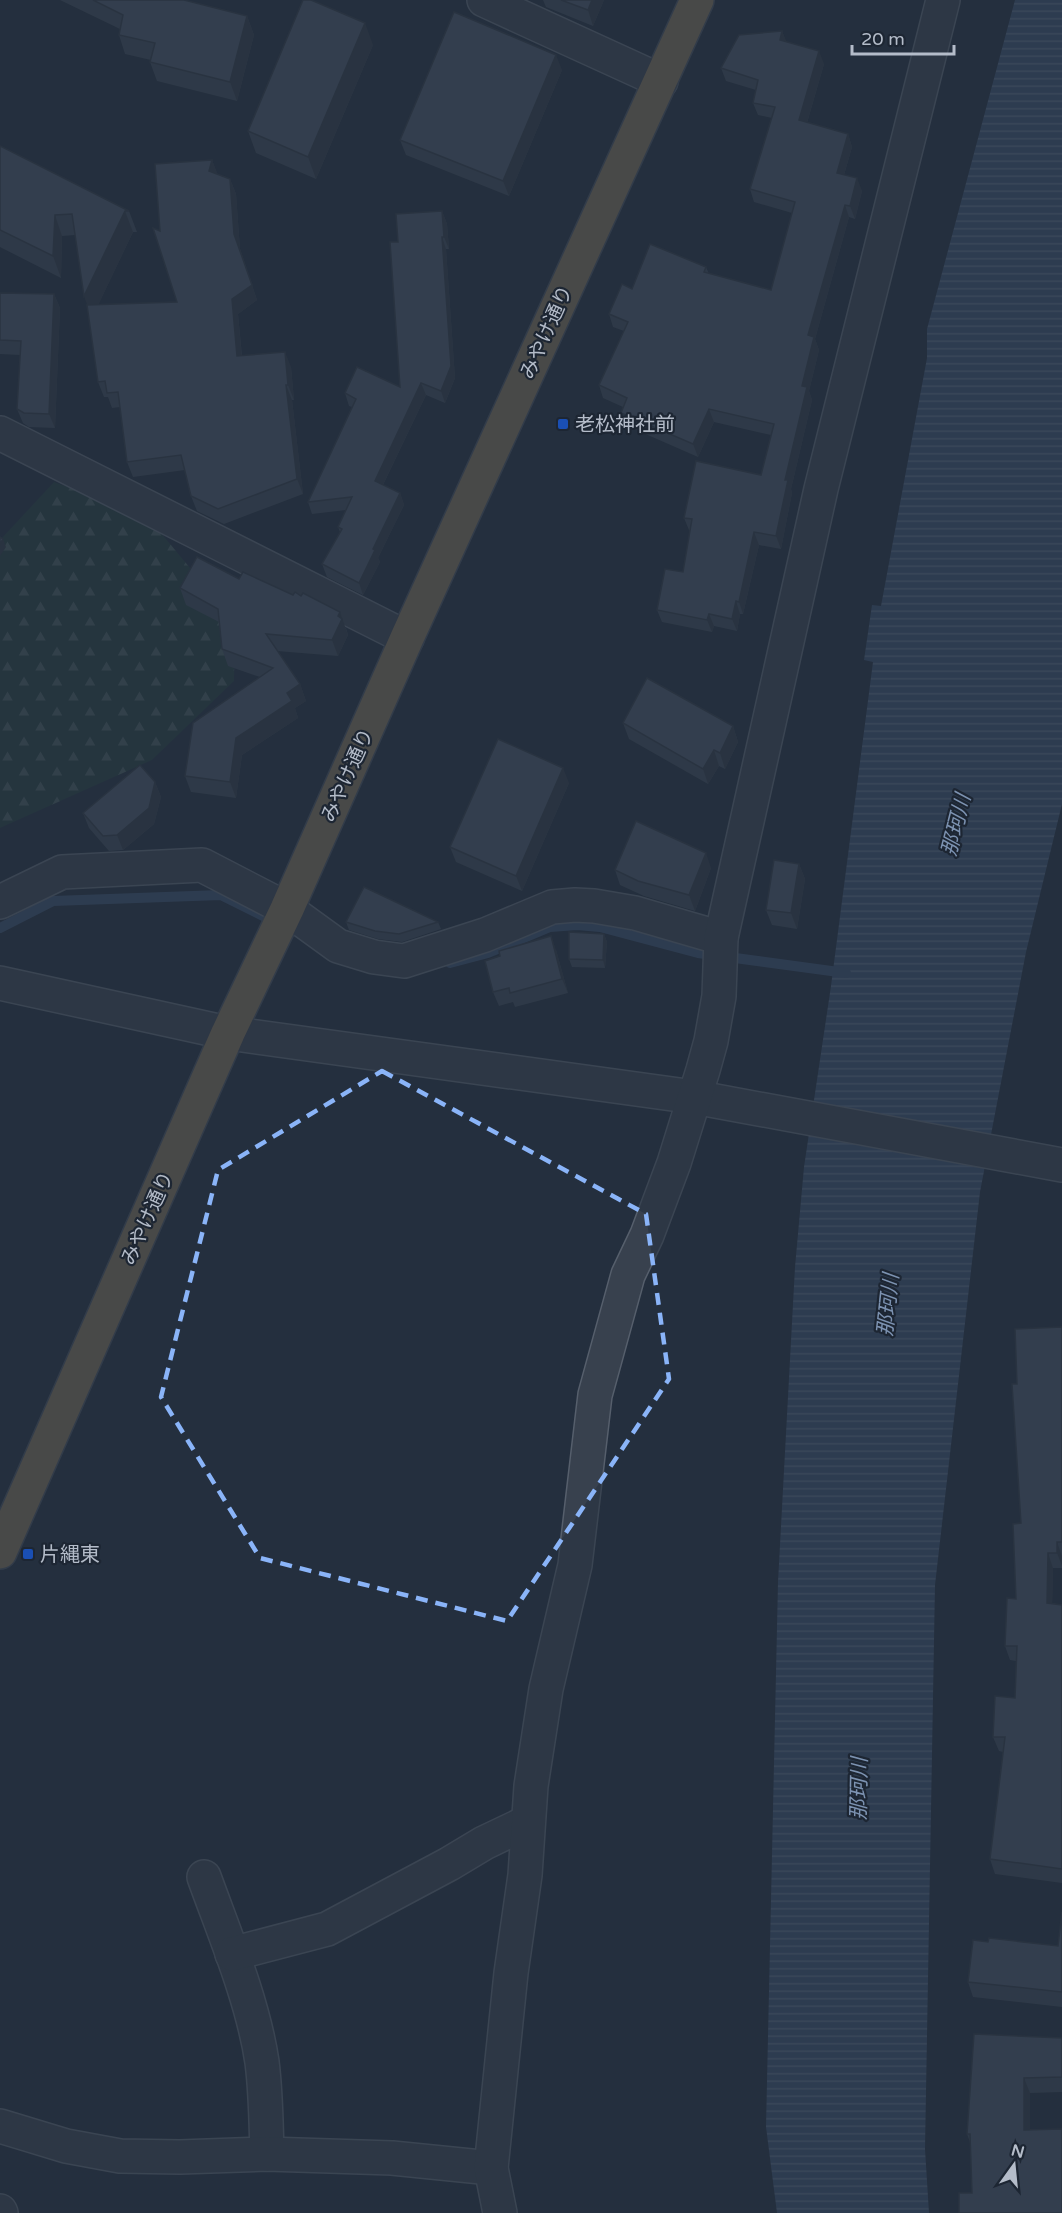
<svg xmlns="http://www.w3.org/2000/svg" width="1062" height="2213" font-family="'Varela Round','Noto Sans JP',sans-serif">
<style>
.forest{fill:url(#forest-firs)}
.water{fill:url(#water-rules)}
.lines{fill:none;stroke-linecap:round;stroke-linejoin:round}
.stream{stroke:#394c67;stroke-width:10}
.minor-casing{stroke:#565f6c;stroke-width:36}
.highway-casing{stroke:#434c59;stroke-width:36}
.minor{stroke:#38414e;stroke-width:33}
.highway{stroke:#746855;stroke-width:33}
.wall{fill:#3b4654}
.shaded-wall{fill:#303945}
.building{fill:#455162;stroke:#303945;stroke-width:1.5}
.marked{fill:none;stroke:#8ab4f8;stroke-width:4.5;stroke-dasharray:12 8;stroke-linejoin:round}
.transit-dot{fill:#1a4fb4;stroke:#1d2633;stroke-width:2}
.labels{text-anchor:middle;stroke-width:4.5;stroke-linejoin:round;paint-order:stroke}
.street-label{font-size:20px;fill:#b4bcc9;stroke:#1d2633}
.poi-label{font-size:20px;fill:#b4bcc9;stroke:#1d2633;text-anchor:start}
.water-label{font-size:21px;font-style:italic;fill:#7c92b1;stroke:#1d2633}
</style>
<defs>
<pattern id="forest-firs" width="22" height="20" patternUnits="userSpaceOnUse" patternTransform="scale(1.5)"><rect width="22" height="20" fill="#263c3f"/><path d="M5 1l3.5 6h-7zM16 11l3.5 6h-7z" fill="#435659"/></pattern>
<pattern id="water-rules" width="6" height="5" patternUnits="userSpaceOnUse" patternTransform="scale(1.5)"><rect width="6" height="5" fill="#394c67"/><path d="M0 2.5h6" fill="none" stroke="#53647b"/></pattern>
</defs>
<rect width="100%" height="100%" fill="#242f3e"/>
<path class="forest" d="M54 482 146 515 235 622 234 681 152 760 0 828V540Z"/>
<path class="water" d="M1015 0H1062V804L1026 952 980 1192 935 1585 925 2149 929 2213H777L766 2127 778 1582 795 1267 804 1167 831 986 873 662 864 660 872 605 881 606 927 358V329Z"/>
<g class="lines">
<g class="stream">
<path d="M0 928 53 901 221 895 277 923"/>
<path d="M450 963 488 953 550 927 577 925 600 927 698 953 846 973"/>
</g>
<defs>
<g id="minor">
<path d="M484 0 661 81"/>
<path d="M0 433 407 638"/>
<path d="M0 902 62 872 202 865 287 909 338 946 374 957 404 961 485 935 552 907 575 905 594 906 635 913 721 938"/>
<path d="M0 983 228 1033 694 1097 1062 1165"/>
<path d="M204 1877C225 1935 253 2001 262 2062 266 2093 266 2124 267 2154"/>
<path d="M232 1954 327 1929 449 1864 484 1843 528 1822"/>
<path d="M0 2126 66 2146 120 2156 180 2157 267 2154 392 2158 491 2168"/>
<path d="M0 2211 1 2213"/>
<path d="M500 2213 491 2168 511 1973 525 1875 531 1786 546 1689 575 1565 595 1395 628 1275 647 1235 674 1163 703 1070 711 1041 719 996 721 938 821 489 943 0"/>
</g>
<path id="highway" d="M0 1552 228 1033 287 909 407 638 697 0"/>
</defs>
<use href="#minor" class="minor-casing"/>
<use href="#highway" class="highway-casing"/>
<use href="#minor" class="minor"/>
<use href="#highway" class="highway"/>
</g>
<g class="wall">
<path d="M60 0H184L247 16 254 35 237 101 157 81 150 62 151 60 125 54 119 35 120 29Z"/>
<path d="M543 0H604L593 26 546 7Z"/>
<path d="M782 31 786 42 824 64 807 123 848 134 852 147 844 175 862 191 855 219 849 217 815 339 819 350 809 391 812 400 791 489 792 493 781 549 759 545 743 614H740L737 631 714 626 712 632 662 622 657 610 683 572 690 531 689 530 684 518 761 475 771 435 714 422 698 457 625 425 621 413 623 407 603 398 599 385 624 331 613 327 609 314 632 289 706 267 709 274 771 290 792 213 754 202 750 189 772 118 758 115 753 103 756 90 726 81 721 68Z"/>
<path d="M373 45 316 179 256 153 248 131Z"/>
<path d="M562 70 509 196 406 155 400 140Z"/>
<path d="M0 146 129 211 137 232H133L98 305 177 302 160 231 212 160 217 174 230 179 236 194 240 249 257 300 238 314 242 356 291 367 294 400H292L303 494 224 524 197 511 191 496 185 470 133 477 127 462 120 407 112 408 108 397H104L98 382 88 305 75 235 62 236 61 278 0 247Z"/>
<path d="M442 211 447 224 449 249H446L455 378 445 403 426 395 383 485 400 493 404 505 378 558 380 562 363 595 327 577 322 564 340 532 338 527 346 510 312 514 308 502 352 407 349 406 345 393 400 387Z"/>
<path d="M0 293 54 294 60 308 55 428 29 427 23 423 17 409 20 355 0 354Z"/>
<path d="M239 579 346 628 348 635 338 656 277 651 300 684 306 701 295 708 298 718 242 755 236 798 191 792 185 776 260 677 228 666 222 649 219 622 186 605 180 588Z"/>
<path d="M623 723 733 726 738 742 725 769 719 766 708 784 629 739Z"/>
<path d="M155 782 161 797 154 824 123 850 109 851 89 828 83 813Z"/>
<path d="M569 783 522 891 456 862 450 847Z"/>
<path d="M799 864 805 879 797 929 772 925 766 910Z"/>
<path d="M711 868 695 911 644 896 620 885 615 870Z"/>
<path d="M346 922H438L441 929 402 942 378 939 349 930Z"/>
<path d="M604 934 607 942 605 968 572 967 569 959Z"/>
<path d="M556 950 568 993 515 1007 513 1002 499 1006 493 992Z"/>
<path d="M1062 1327V1568H1053L1052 1603 1062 1605V1883L995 1874 990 1859 1003 1752 999 1751 993 1737 1015 1698 1016 1661 1010 1660 1005 1646 1016 1599 1021 1523 1017 1384Z"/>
<path d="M1062 1912V2007L973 1997 968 1982 988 1942 1058 1946Z"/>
<path d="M1062 2038V2092L1030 2093 970 2142 967 2134Z"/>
</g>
<g class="shaded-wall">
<path d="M592 0H604L593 26 588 10Z"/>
<path d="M247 16 254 35 237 101 230 82Z"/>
<path d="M365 23 373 45 316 179 308 157Z"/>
<path d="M782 31 787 43 780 40Z"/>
<path d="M819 51 824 64 804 133 799 120Z"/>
<path d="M556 55 562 70 509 196 503 181Z"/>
<path d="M848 134 852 147 841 185 837 173Z"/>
<path d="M212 160 218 175 209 171Z"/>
<path d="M857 178 862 191 855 219 850 206Z"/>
<path d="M230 179 236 194 240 249 257 300 238 314 243 371 237 356 232 299 234 234Z"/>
<path d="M845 205 849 217 815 339 819 350 809 391 812 400 791 489 792 493 781 549 776 536 802 386 808 335Z"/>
<path d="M125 211 133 232 92 318 84 296Z"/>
<path d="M442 211 447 224 449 249 444 237Z"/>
<path d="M55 215 62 236 61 278 53 256Z"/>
<path d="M442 237 446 249 455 378 445 403 441 391Z"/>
<path d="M54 294 60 308 55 428 49 414Z"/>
<path d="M285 352 291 367 294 400 288 385Z"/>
<path d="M421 383 426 395 379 493 375 481Z"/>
<path d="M286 385 292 400 303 494 297 479Z"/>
<path d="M709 409 714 422 698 457 693 444Z"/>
<path d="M400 493 404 505 378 558 380 562 363 595 359 583 373 549Z"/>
<path d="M754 532 759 545 743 614 739 602Z"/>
<path d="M3 539 6 547 0 556V544Z"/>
<path d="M736 601 740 614 737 631 732 619Z"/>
<path d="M340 612 348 635 338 656 332 640 338 616Z"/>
<path d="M709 614 714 626 712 632 707 620Z"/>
<path d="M300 684 306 701 295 708 298 718 242 755 236 798 230 782 236 738 287 693Z"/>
<path d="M733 726 738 742 725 769 720 753Z"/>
<path d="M714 750 719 766 708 784 703 769Z"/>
<path d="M563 768 569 783 522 891 516 876Z"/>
<path d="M155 782 161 797 154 824 123 850 117 835Z"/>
<path d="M706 853 711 868 695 911 689 895Z"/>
<path d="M799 864 805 879 797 929 791 913Z"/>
<path d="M604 934 607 942 605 968 603 960Z"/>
<path d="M551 936 556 950 568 993 562 979Z"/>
<path d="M1057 1542 1062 1556V1566L1057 1553Z"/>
<path d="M1048 1553 1053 1568 1052 1617 1047 1603Z"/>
<path d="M1024 2078 1030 2093V2145L1024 2130Z"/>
</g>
<g class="building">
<path d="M93 0H184L247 16 230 82 150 62 155 43 119 35 123 15Z"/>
<path d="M303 0H311L365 23 308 157 248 131Z"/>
<path d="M561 0H592L588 10Z"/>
<path d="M454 12 556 55 503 181 400 140Z"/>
<path d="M782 31 780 40 819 51 799 120 848 134 837 173 857 178 850 206 845 205 808 335 814 337 802 386 807 387 785 480H788L776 536 754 532 739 602 736 601 732 619 709 614 707 620 657 610 665 569 683 572 692 519 684 518 696 461 761 475 774 424 709 409 693 444 621 413 627 398 599 385 628 322 609 314 622 284 632 289 650 244 706 267 704 272 771 290 795 202 750 189 775 107 753 103 758 80 721 68 739 35Z"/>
<path d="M0 146 129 211H125L84 296 72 214 55 215 53 256 0 230Z"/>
<path d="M212 160 209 171 230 179 234 234 252 285 232 299 237 356 285 352 288 385H286L297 479 218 509 191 496 181 455 127 462 118 392 107 393 105 381 98 382 87 305 177 302 153 228 160 231 155 164Z"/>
<path d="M442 211 444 237H442L451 366 441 391 421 383 375 481 400 493 373 549 375 550 359 583 322 564 342 529 338 527 352 497 308 502 356 399 345 393 357 367 400 387 390 242H398L396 214Z"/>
<path d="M0 293 54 294 49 414 24 413 17 409 21 341 0 340Z"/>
<path d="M0 537 3 539 0 544Z"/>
<path d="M197 557 239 579 243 572 293 595 295 592 301 596 303 593 340 612 338 616 342 619 332 640 266 634 300 684 287 693 292 701 236 738 230 782 185 776 193 723 273 668 222 649 218 609 180 588Z"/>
<path d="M647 678 733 726 720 753 714 750 703 769 623 723Z"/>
<path d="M498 739 563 768 516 876 450 847Z"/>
<path d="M140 765 155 782 149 808 117 835 103 836 83 813Z"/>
<path d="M636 821 706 853 689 895 638 881 615 870Z"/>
<path d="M774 860 799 864 791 913 766 910Z"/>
<path d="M364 887 438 922 399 934 375 931 346 922Z"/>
<path d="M569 932 604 934 603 960 569 959Z"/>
<path d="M551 936 562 979 510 993 509 988 493 992 485 961 500 956 499 951Z"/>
<path d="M1062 1327V1542H1057V1553H1048L1047 1603 1062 1605V1869L990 1859 1005 1737H993L995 1696 1015 1698 1017 1646H1005L1007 1598 1016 1599 1013 1524 1021 1523 1012 1384H1017L1015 1329Z"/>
<path d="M1062 1912V1992L968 1982 973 1940 988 1942 989 1938 1058 1946Z"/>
<path d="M974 2034 1062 2038V2077L1024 2078V2130L1062 2129V2213H959V2193H972L970 2134H967Z"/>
</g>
<path d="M0 0H1062V2213H0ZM382 1071 646 1214 669 1379 507 1621 260 1558 161 1397 218 1170Z" fill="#242f3e" fill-opacity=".55" fill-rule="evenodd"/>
<path class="marked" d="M382 1071 646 1214 669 1379 507 1621 260 1558 161 1397 218 1170Z"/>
<g class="transit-dot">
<rect x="557" y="418" width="12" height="12" rx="3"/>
<rect x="22" y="1548" width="12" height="12" rx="3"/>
</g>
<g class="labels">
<g class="street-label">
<text transform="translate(546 332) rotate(-66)" y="7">みやけ通り</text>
<text transform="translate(347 775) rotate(-66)" y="7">みやけ通り</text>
<text transform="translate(147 1218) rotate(-66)" y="7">みやけ通り</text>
</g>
<g class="poi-label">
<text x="575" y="431">老松神社前</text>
<text x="40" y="1561">片縄東</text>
</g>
<g class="water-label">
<text transform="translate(956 825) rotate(-76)" y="7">那珂川</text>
<text transform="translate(888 1305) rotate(-84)" y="7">那珂川</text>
<text transform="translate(859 1789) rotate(-89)" y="7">那珂川</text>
</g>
</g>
<g transform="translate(1014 2165) rotate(15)" stroke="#1d2633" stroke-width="4.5" paint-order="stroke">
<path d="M0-4.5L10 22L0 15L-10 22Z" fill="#b4bcc9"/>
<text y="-9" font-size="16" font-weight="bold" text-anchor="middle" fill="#b4bcc9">N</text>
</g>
<path d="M852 45v9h102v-9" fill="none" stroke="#b4bcc9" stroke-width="3"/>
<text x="861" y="45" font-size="18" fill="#b4bcc9" stroke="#1d2633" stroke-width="4.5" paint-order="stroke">20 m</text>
</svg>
